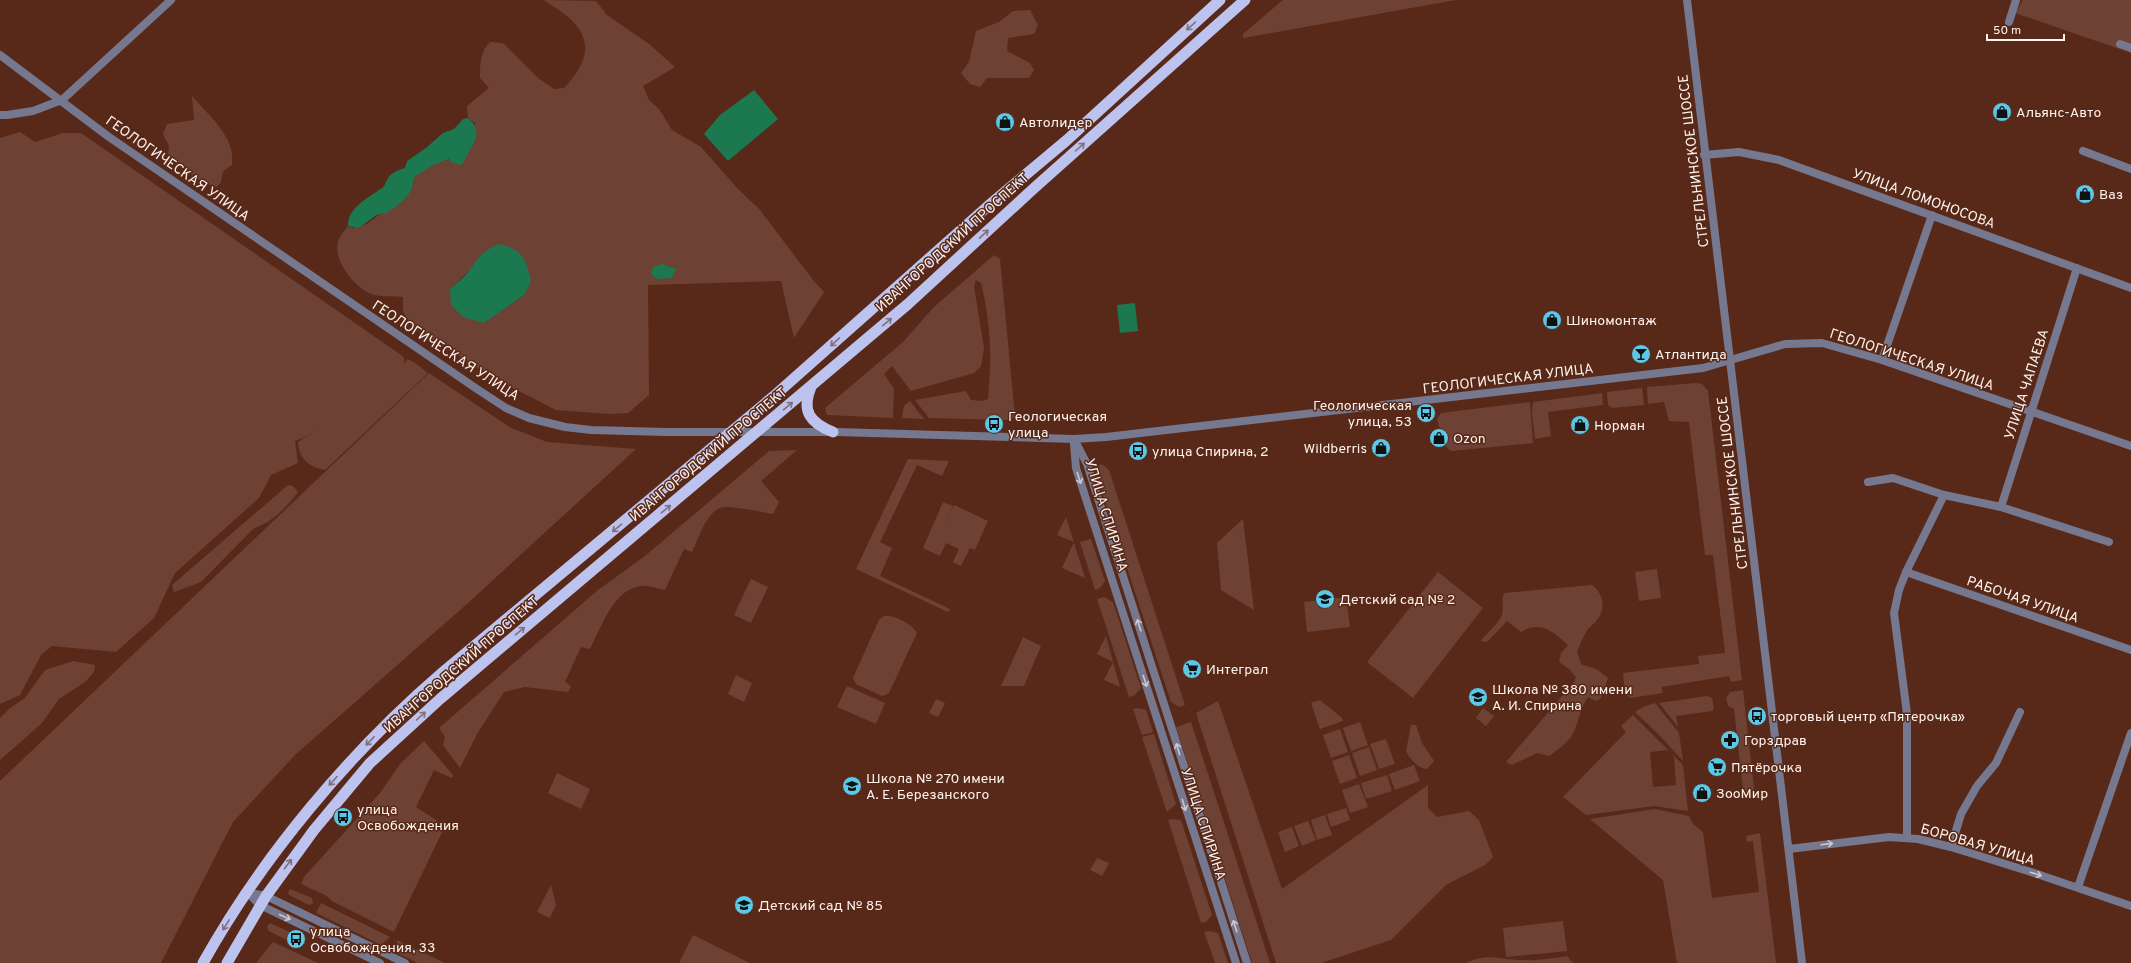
<svg xmlns="http://www.w3.org/2000/svg" width="2131" height="963" font-family="Overpass,sans-serif">
<style>
.green{fill:#6d4234;fill-rule:evenodd}
.water{fill:#1c784f}
.lines{fill:none;stroke-linecap:round;stroke-linejoin:round}
.minor{stroke:#75788e;stroke-width:8}
.trunk{stroke:#bdc3ef;stroke-width:11}
.oneway{stroke:#856e79}
.oneway2{stroke:#cec7cc}
.labels{text-anchor:middle;stroke-width:3;stroke-linejoin:round;paint-order:stroke}
.poi-label{font-size:14px;fill:#fef2ed;stroke:#582919;text-anchor:start}
.street-label{font-size:14px;fill:#fef2ed;stroke:#582919}
</style>
<rect width="100%" height="100%" fill="#582919"/>
<g class="green">
<path d="M544 0 596 1 607 15 649 44 675 67 643 86 649 100 659 109 672 130 701 147 737 188 760 210 813 280 824 292 794 338 781 281 648 285 649 395 628 413 610 414 556 410 495 379 410 325 403 311V297C394 296 383 297 374 295 356 290 330 258 339 239 341 234 345 230 348 226L353 228 367 224 380 214 398 205 414 184V177C428 164 447 160 466 155L475 140V123L468 118 467 106 489 88 480 78C480 64 480 52 490 42L503 43 538 78 554 89 564 88C581 70 595 48 576 25 568 15 554 7 544 0ZM468 272 524 295 484 323 450 289Z"/>
<path d="M1283 0H1456L1243 38V34Z"/>
<path d="M2023 0H2131V53L2015 13Z"/>
<path d="M1030 10 1038 25 1034 34 1008 38 1007 51 1030 63 1034 70 1029 78H987L980 87 970 84 961 73 969 62 976 31 999 22 1013 11Z"/>
<path d="M192 96C209 116 236 137 232 165L223 171 221 182 217 187 203 183 168 157 169 146 163 134 167 124 194 120Z"/>
<path d="M20 132 35 142 63 133H81L404 357V364L407 359 414 362 428 373 325 470C310 467 299 460 298 442L320 428 305 437 295 441 298 463 271 475 259 498 175 573 154 618 116 652 52 646 41 655 20 695 0 704V138Z"/>
<path d="M994 255 1000 259 1015 417 1007 420 929 418 915 400 966 391 971 400 982 401 988 399C992 358 991 323 981 283L976 280 974 286 984 348 981 366 974 373 911 391 892 366 884 374 894 389 893 418 827 415 825 408 903 342 934 307Z"/>
<path d="M429 373 511 428 547 442 636 449 468 603 296 754 233 822 161 963H0V781Z"/>
<path d="M1696 383 1702 384 1708 391 1742 680 1731 682 1729 676 1661 687 1663 693 1630 698 1625 693 1623 673 1699 664 1698 656 1725 653 1713 555H1705L1689 422 1669 421 1664 402 1648 404 1647 387Z"/>
<path d="M1642 388 1644 405 1612 408 1608 405 1607 392Z"/>
<path d="M1602 393 1603 405 1548 412 1551 436 1535 439 1532 413 1533 402Z"/>
<path d="M910 401 924 419 902 418 904 406Z"/>
<path d="M1530 402 1533 443 1451 451 1444 445 1437 419 1441 413Z"/>
<path d="M797 450 761 481 779 502 773 514C762 512 734 506 724 507 707 509 699 538 692 552L684 549 665 590C658 589 648 585 640 586 613 590 601 628 590 649L581 647 565 682 571 686 568 692 525 687 504 692 477 734 460 768 443 745 445 737 439 728 598 590 645 556 769 451Z"/>
<path d="M908 459 949 461 942 476 917 465 880 542 892 548 880 576 950 609 948 612 856 569Z"/>
<path d="M1102 464 1109 470 1185 705 1179 707 1171 702 1094 467Z"/>
<path d="M288 485 293 486 298 492C288 506 270 524 254 528L201 582 174 592 172 585Z"/>
<path d="M943 502 953 506 943 529 954 505 988 521 975 550 970 548 961 566 953 562 959 549 946 543 940 556 923 548Z"/>
<path d="M1066 517 1085 578 1062 568 1074 542 1057 535Z"/>
<path d="M1243 519 1254 610 1221 590 1217 543Z"/>
<path d="M1091 539 1105 581 1100 588 1095 590 1080 542Z"/>
<path d="M1657 569 1661 598 1639 601 1635 572Z"/>
<path d="M1438 572 1483 608 1413 698 1367 662Z"/>
<path d="M751 579 768 587 751 623 734 615Z"/>
<path d="M1592 585C1604 594 1606 609 1597 620 1594 624 1590 626 1588 629 1583 636 1580 645 1577 652L1581 664 1598 670 1608 678 1601 698 1596 701 1588 697C1579 710 1579 723 1572 735 1567 744 1557 750 1549 756L1537 753 1512 765 1506 762 1574 682 1576 677 1569 669 1559 662 1561 653 1568 645C1553 632 1541 620 1521 632L1507 621 1487 642 1481 641C1487 632 1498 625 1502 615 1504 607 1501 601 1504 593Z"/>
<path d="M1104 597 1113 602 1141 688 1135 695 1129 697 1097 599Z"/>
<path d="M1346 597 1350 627 1307 632 1304 602Z"/>
<path d="M884 616C894 614 913 625 917 633L889 693 882 696 856 684 853 678 879 620Z"/>
<path d="M1106 636 1120 687 1104 680 1113 662 1097 654Z"/>
<path d="M1023 637 1041 646 1024 686H1001Z"/>
<path d="M73 661 95 665 94 672 85 682 59 699 42 723 0 760V718L10 708 25 698 45 670Z"/>
<path d="M736 675 752 683 744 702 728 694Z"/>
<path d="M847 686 885 703 876 724 837 707Z"/>
<path d="M1743 690 1755 797 1744 798 1734 709 1728 706 1726 698 1730 692Z"/>
<path d="M1707 696 1712 698 1714 709 1712 711 1676 716 1678 727 1659 703Z"/>
<path d="M936 699 945 703 938 717 929 713Z"/>
<path d="M1320 700 1342 718 1343 721 1320 729 1311 703Z"/>
<path d="M1218 701 1282 889 1428 785V808L1437 817 1469 811 1479 820 1493 857 1485 865 1446 885 1391 940 1321 963H1276L1196 713Z"/>
<path d="M1655 703 1679 733 1683 761 1661 737 1635 712 1643 707Z"/>
<path d="M1138 708 1146 710 1153 732 1142 735 1133 709Z"/>
<path d="M1483 708 1494 716 1486 726 1476 718Z"/>
<path d="M1633 715 1683 765 1688 811 1654 806 1586 815 1563 797 1626 732 1621 726ZM1668 750 1674 757 1676 785 1653 787 1650 752Z"/>
<path d="M1191 722 1270 963H1252L1176 727Z"/>
<path d="M1360 722 1368 745 1351 751 1343 728Z"/>
<path d="M1411 725H1416L1422 743 1434 761 1427 769C1417 768 1410 759 1406 751Z"/>
<path d="M1340 729 1348 752 1331 758 1323 735Z"/>
<path d="M1154 734 1176 804 1167 812 1142 737Z"/>
<path d="M1386 739 1395 764 1379 769 1370 744Z"/>
<path d="M424 741 453 775 452 778 434 770 416 807 445 826 394 932 332 901 327 896 301 884 304 877 380 793 400 764Z"/>
<path d="M1369 747 1377 770 1360 776 1352 753Z"/>
<path d="M1349 755 1357 778 1340 784 1332 761Z"/>
<path d="M1414 765 1420 781 1395 790 1389 774Z"/>
<path d="M557 773 590 789 581 809 548 793Z"/>
<path d="M1387 775 1392 791 1366 799 1361 783Z"/>
<path d="M1359 784 1368 807 1350 813 1342 790Z"/>
<path d="M1346 808 1350 820 1331 827 1327 814Z"/>
<path d="M1655 809 1689 816 1693 824 1703 832 1712 898 1759 892 1753 841 1747 842 1746 836 1760 833 1776 963H1677L1663 880 1590 819Z"/>
<path d="M1325 815 1332 835 1317 840 1311 820Z"/>
<path d="M1172 819 1181 820 1212 915 1206 922 1201 923 1168 820Z"/>
<path d="M1308 821 1316 840 1302 846 1294 826Z"/>
<path d="M1292 827 1299 846 1285 852 1278 832Z"/>
<path d="M1097 858 1109 863 1102 876 1090 870Z"/>
<path d="M551 885 556 905 550 918 537 912Z"/>
<path d="M290 889 312 898 313 904 309 905 289 895 288 893Z"/>
<path d="M321 903 390 937 381 945 316 913Z"/>
<path d="M1563 921 1567 951 1506 957 1503 928Z"/>
<path d="M270 923 294 934 295 939 289 941 269 931 267 927Z"/>
<path d="M1209 931 1218 933 1228 963H1215L1204 932Z"/>
<path d="M693 935 750 963H679Z"/>
<path d="M397 940 445 963H418L397 953Z"/>
<path d="M273 942 318 963H256Z"/>
<path d="M1567 956 1573 963H1466C1487 952 1502 960 1523 960 1538 961 1552 958 1567 956Z"/>
</g>
<g class="water">
<path d="M754 90 778 119 728 161 704 134 720 115Z"/>
<path d="M468 118C487 133 469 148 462 165L452 163 449 159 431 166 414 177C414 194 401 203 388 212 385 214 381 213 379 214 371 218 366 224 358 228L348 226C348 207 368 198 382 188 385 186 385 183 387 180 390 173 398 170 405 168L407 161 426 148 443 133 454 129 463 119Z"/>
<path d="M500 244C523 250 526 259 531 281L524 295 484 323 463 317 451 305 450 289C456 283 464 278 469 271 478 258 484 249 500 244Z"/>
<path d="M662 264 676 269 672 278 657 279 651 274 653 267Z"/>
<path d="M1135 303 1138 331 1120 333 1117 305Z"/>
</g>
<g class="lines">
<g class="minor">
<path d="M1687 0 1802 963"/>
<path d="M2009 22 2016 0"/>
<path d="M2120 44 2131 48"/>
<path d="M0 55 109 137 477 389 506 408 529 418 565 427 591 430 666 432H836L1074 439 1106 437 1703 368 1785 344 1822 343 1882 360 2131 446"/>
<path d="M0 115H7L33 111 62 100 171 0"/>
<path d="M2083 151 2131 169"/>
<path d="M1704 155 1739 152 1779 160 2131 288"/>
<path d="M1882 360 1932 215"/>
<path d="M1074 439 1087 464 1247 963"/>
<path d="M1074 444 1076 468 1236 963"/>
<path d="M1868 482 1893 478 1944 495 2001 507 2109 542"/>
<path d="M2001 507 2077 268"/>
<path d="M1906 572 2131 650"/>
<path d="M1907 838V714L1894 613 1899 590 1906 572 1944 495"/>
<path d="M1951 847 1961 814 1977 786 1996 763 2020 712"/>
<path d="M1789 849 1889 837 1918 839 1951 847 2031 872 2131 906"/>
<path d="M2078 887 2131 733"/>
<path d="M247 892 266 896 405 963"/>
<path d="M247 892 260 905 380 963"/>
</g>
<g class="trunk">
<path d="M811 387C801 411 810 423 833 432"/>
<path d="M203 963C262 857 350 752 442 673L774 396 987 207 1067 140 1220 0"/>
<path d="M227 963 266 896 314 830 370 763 440 699 908 304 1032 190 1245 0"/>
</g>
</g>
<defs><path id="oneway-shaft" d="M-6 0H5M1.5-3L5.5 0L1.5 3" fill="none" stroke-width="1.6" stroke-linecap="round" stroke-linejoin="round"/></defs>
<g class="oneway">
<use href="#oneway-shaft" transform="translate(1191 26) rotate(138)"/>
<use href="#oneway-shaft" transform="translate(1080 147) rotate(-42)"/>
<use href="#oneway-shaft" transform="translate(984 234) rotate(-43)"/>
<use href="#oneway-shaft" transform="translate(887 322) rotate(-40)"/>
<use href="#oneway-shaft" transform="translate(835 342) rotate(138)"/>
<use href="#oneway-shaft" transform="translate(788 406) rotate(-40)"/>
<use href="#oneway-shaft" transform="translate(666 509) rotate(-40)"/>
<use href="#oneway-shaft" transform="translate(617 528) rotate(140)"/>
<use href="#oneway-shaft" transform="translate(520 631) rotate(-40)"/>
<use href="#oneway-shaft" transform="translate(421 716) rotate(-42)"/>
<use href="#oneway-shaft" transform="translate(370 741) rotate(134)"/>
<use href="#oneway-shaft" transform="translate(333 781) rotate(132)"/>
<use href="#oneway-shaft" transform="translate(288 864) rotate(-53)"/>
<use href="#oneway-shaft" transform="translate(226 925) rotate(122)"/>
</g>
<g class="oneway2">
<use href="#oneway-shaft" transform="translate(1079 478) rotate(72)"/>
<use href="#oneway-shaft" transform="translate(1139 625) rotate(-108)"/>
<use href="#oneway-shaft" transform="translate(1145 681) rotate(72)"/>
<use href="#oneway-shaft" transform="translate(1178 749) rotate(-107)"/>
<use href="#oneway-shaft" transform="translate(1184 805) rotate(73)"/>
<use href="#oneway-shaft" transform="translate(1827 844) rotate(-7)"/>
<use href="#oneway-shaft" transform="translate(2036 874) rotate(18)"/>
<use href="#oneway-shaft" transform="translate(285 917) rotate(25)"/>
<use href="#oneway-shaft" transform="translate(1235 926) rotate(-108)"/>
</g>
<defs>
<symbol id="shop-disc" viewBox="-11 -11 22 22"><circle r="9.5" fill="#5ac8e6" stroke="#582919"/><path d="M-5-2.5h2.3a2.7 3.5 0 0 1 5.4 0H5L5.5 6h-11ZM-1.5-2.5h3a1.5 2.3 0 0 0-3 0Z" fill="#111"/></symbol>
<symbol id="bar-disc" viewBox="-11 -11 22 22"><circle r="9.5" fill="#5ac8e6" stroke="#582919"/><path d="M-6-5H6L.8 .8V4.5H3.5V6h-7V4.5H-.8V.8Z" fill="#111"/></symbol>
<symbol id="bus-disc" viewBox="-11 -11 22 22"><circle r="9.5" fill="#5ac8e6" stroke="#582919"/><path d="M-5-6H5V4H4V6H2V4H-2V6H-4V4H-5ZM-3.5-4V0h7V-4ZM-3.5 1.2v1.5H-2V1.2ZM2 1.2v1.5H3.5V1.2Z" fill="#111"/></symbol>
<symbol id="school-disc" viewBox="-11 -11 22 22"><circle r="9.5" fill="#5ac8e6" stroke="#582919"/><path d="M0-5L7-2L0 1L-7-2ZM-4 1L0 2.5L4 1V4Q0 6-4 4Z" fill="#111"/></symbol>
<symbol id="supermarket-disc" viewBox="-11 -11 22 22"><circle r="9.5" fill="#5ac8e6" stroke="#582919"/><path d="M-6-5.5h2.5l.6 2H6L4.5 2H-2.5L-4.4-4H-6ZM-1.5 3.2a1.3 1.3 0 1 0 .1 0ZM3 3.2a1.3 1.3 0 1 0 .1 0Z" fill="#111"/></symbol>
<symbol id="pharmacy-disc" viewBox="-11 -11 22 22"><circle r="9.5" fill="#5ac8e6" stroke="#582919"/><path d="M-2-6h4v4h4v4h-4v4h-4v-4h-4v-4h4Z" fill="#111"/></symbol>
</defs>
<g fill-rule="evenodd">
<use href="#shop-disc" x="1991" y="101" width="22" height="22"/>
<use href="#shop-disc" x="994" y="111" width="22" height="22"/>
<use href="#shop-disc" x="2074" y="183" width="22" height="22"/>
<use href="#shop-disc" x="1541" y="309" width="22" height="22"/>
<use href="#bar-disc" x="1630" y="343" width="22" height="22"/>
<use href="#bus-disc" x="1415" y="402" width="22" height="22"/>
<use href="#bus-disc" x="983" y="413" width="22" height="22"/>
<use href="#shop-disc" x="1569" y="414" width="22" height="22"/>
<use href="#shop-disc" x="1428" y="427" width="22" height="22"/>
<use href="#shop-disc" x="1370" y="437" width="22" height="22"/>
<use href="#bus-disc" x="1127" y="440" width="22" height="22"/>
<use href="#school-disc" x="1314" y="588" width="22" height="22"/>
<use href="#supermarket-disc" x="1181" y="658" width="22" height="22"/>
<use href="#school-disc" x="1467" y="686" width="22" height="22"/>
<use href="#bus-disc" x="1746" y="705" width="22" height="22"/>
<use href="#pharmacy-disc" x="1719" y="729" width="22" height="22"/>
<use href="#supermarket-disc" x="1706" y="756" width="22" height="22"/>
<use href="#school-disc" x="841" y="775" width="22" height="22"/>
<use href="#shop-disc" x="1691" y="782" width="22" height="22"/>
<use href="#bus-disc" x="332" y="806" width="22" height="22"/>
<use href="#school-disc" x="733" y="894" width="22" height="22"/>
<use href="#bus-disc" x="285" y="928" width="22" height="22"/>
</g>
<g class="labels">
<g class="poi-label">
<text x="2016" y="117">Альянс-Авто</text>
<text x="1019" y="127">Автолидер</text>
<text x="2099" y="199">Ваз</text>
<text x="1566" y="325">Шиномонтаж</text>
<text x="1655" y="359">Атлантида</text>
<text x="1412" y="410" text-anchor="end">Геологическая<tspan x="1412" dy="16">улица, 53</tspan></text>
<text x="1008" y="421">Геологическая<tspan x="1008" dy="16">улица</tspan></text>
<text x="1594" y="430">Норман</text>
<text x="1453" y="443">Ozon</text>
<text x="1367" y="453" text-anchor="end">Wildberris</text>
<text x="1152" y="456">улица Спирина, 2</text>
<text x="1339" y="604">Детский сад № 2</text>
<text x="1206" y="674">Интеграл</text>
<text x="1492" y="694">Школа № 380 имени<tspan x="1492" dy="16">А. И. Спирина</tspan></text>
<text x="1771" y="721">торговый центр «Пятерочка»</text>
<text x="1744" y="745">Горздрав</text>
<text x="1731" y="772">Пятёрочка</text>
<text x="866" y="783">Школа № 270 имени<tspan x="866" dy="16">А. Е. Березанского</tspan></text>
<text x="1716" y="798">ЗооМир</text>
<text x="357" y="814">улица<tspan x="357" dy="16">Освобождения</tspan></text>
<text x="758" y="910">Детский сад № 85</text>
<text x="310" y="936">улица<tspan x="310" dy="16">Освобождения, 33</tspan></text>
</g>
<g class="street-label">
<text transform="translate(1693 161) rotate(-97)" y="5">СТРЕЛЬНИНСКОЕ ШОССЕ</text>
<text transform="translate(178 168) rotate(35)" y="5">ГЕОЛОГИЧЕСКАЯ УЛИЦА</text>
<text transform="translate(1924 198) rotate(20)" y="5">УЛИЦА ЛОМОНОСОВА</text>
<text transform="translate(952 242) rotate(-42)" y="5">ИВАНГОРОДСКИЙ ПРОСПЕКТ</text>
<text transform="translate(446 350) rotate(33)" y="5">ГЕОЛОГИЧЕСКАЯ УЛИЦА</text>
<text transform="translate(1912 359) rotate(18)" y="5">ГЕОЛОГИЧЕСКАЯ УЛИЦА</text>
<text transform="translate(1508 378) rotate(-7)" y="5">ГЕОЛОГИЧЕСКАЯ УЛИЦА</text>
<text transform="translate(2026 384) rotate(-72)" y="5">УЛИЦА ЧАПАЕВА</text>
<text transform="translate(708 454) rotate(-40)" y="5">ИВАНГОРОДСКИЙ ПРОСПЕКТ</text>
<text transform="translate(1732 483) rotate(-97)" y="5">СТРЕЛЬНИНСКОЕ ШОССЕ</text>
<text transform="translate(1107 515) rotate(73)" y="5">УЛИЦА СПИРИНА</text>
<text transform="translate(2023 599) rotate(19)" y="5">РАБОЧАЯ УЛИЦА</text>
<text transform="translate(461 664) rotate(-41)" y="5">ИВАНГОРОДСКИЙ ПРОСПЕКТ</text>
<text transform="translate(1204 824) rotate(72)" y="5">УЛИЦА СПИРИНА</text>
<text transform="translate(1978 844) rotate(16)" y="5">БОРОВАЯ УЛИЦА</text>
</g>
</g>
<path d="M1987 34v6h77v-6" fill="none" stroke="#fef2ed" stroke-width="2"/>
<text x="1993" y="34" font-size="12" fill="#fef2ed" stroke="#582919" stroke-width="3" paint-order="stroke">50 m</text>
</svg>
